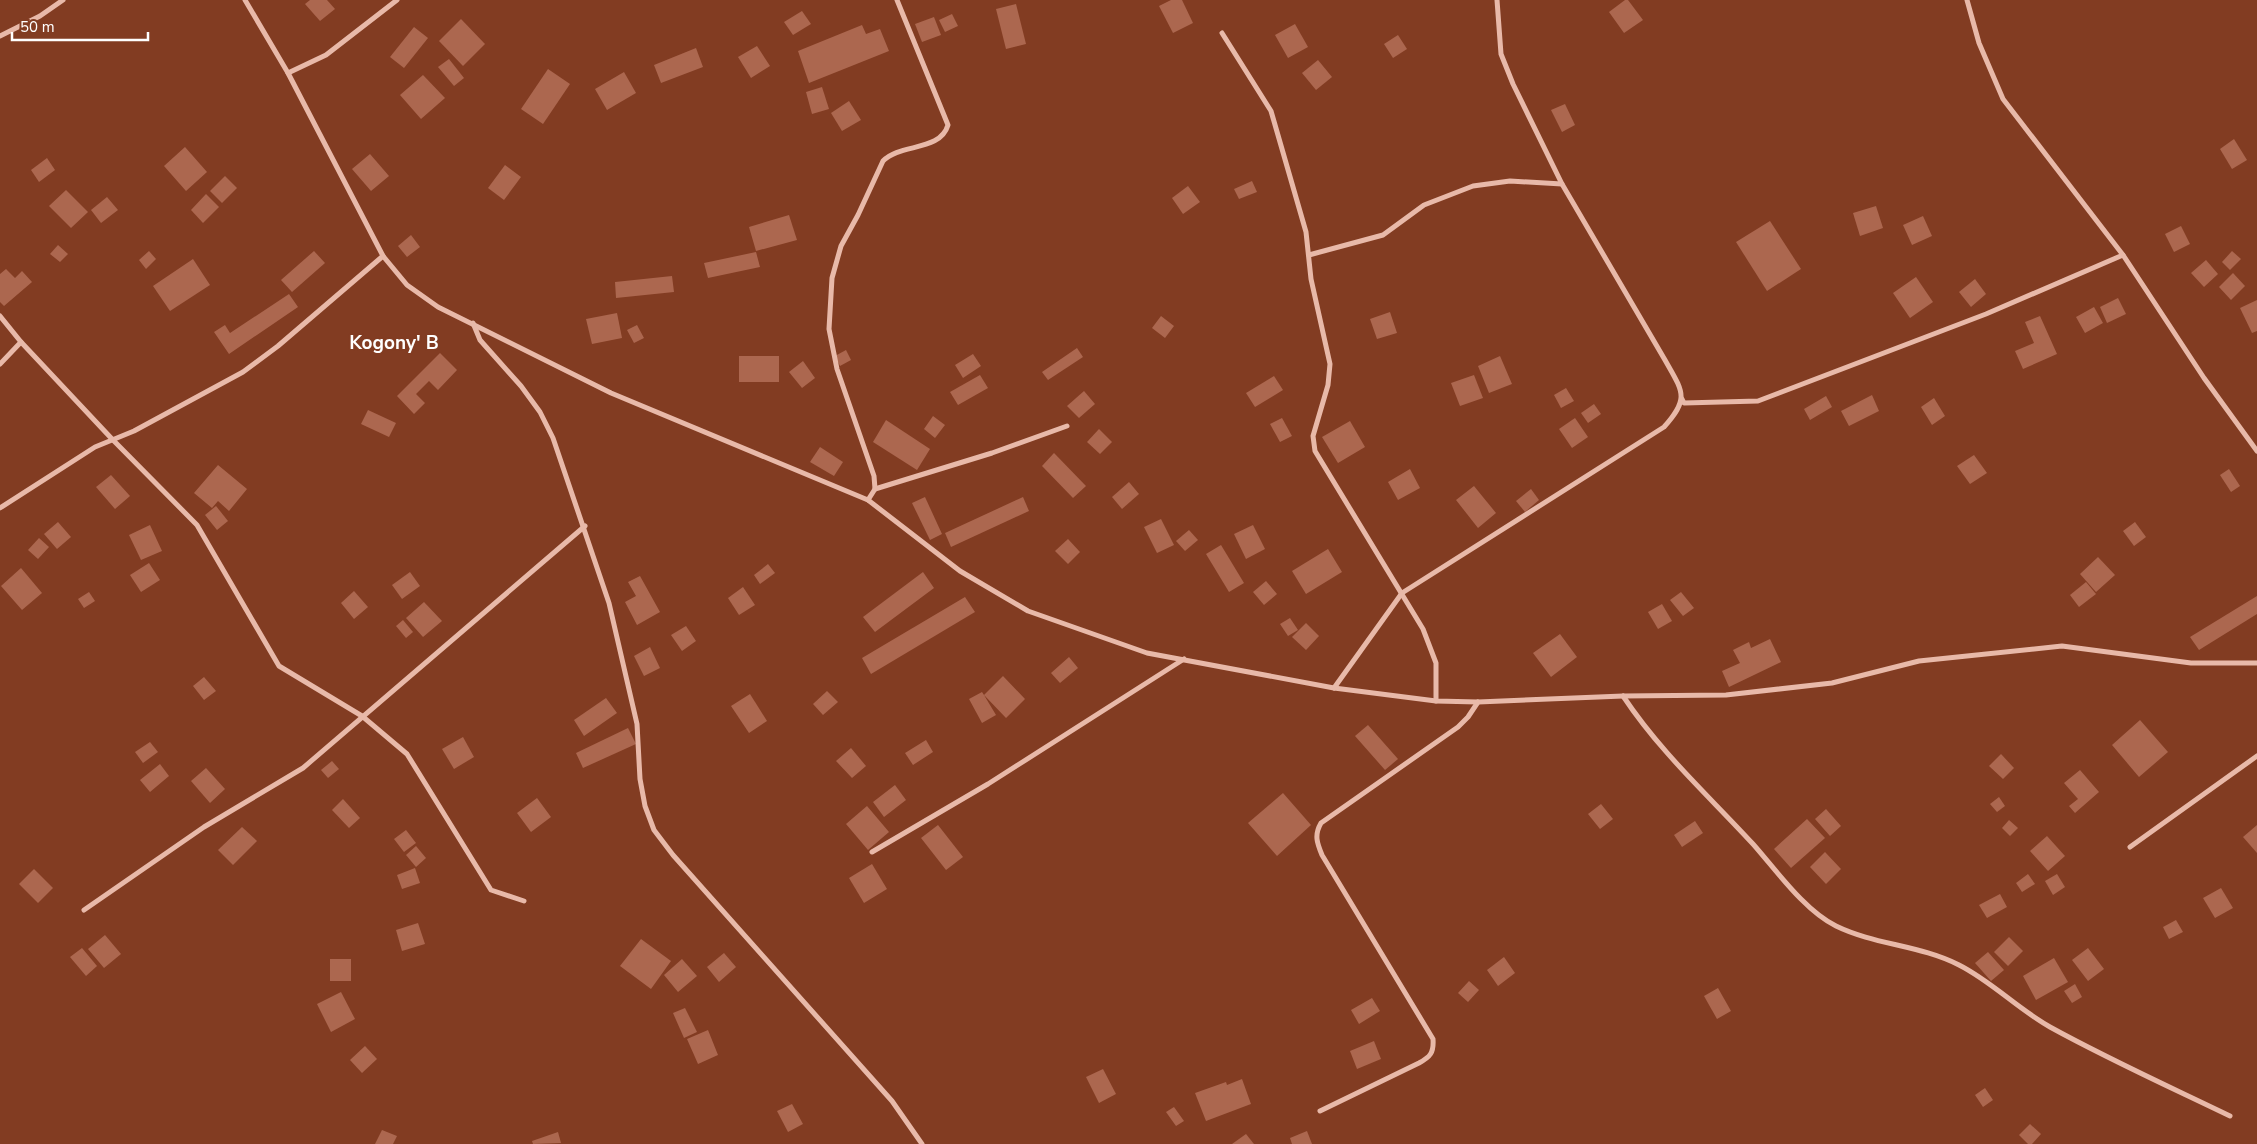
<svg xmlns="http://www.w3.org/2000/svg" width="2257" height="1144" font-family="'Nunito Sans',sans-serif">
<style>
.building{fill:#ac674f}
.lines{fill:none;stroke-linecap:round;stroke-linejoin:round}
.street{stroke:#e8b9a9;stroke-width:5}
.labels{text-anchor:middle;stroke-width:4;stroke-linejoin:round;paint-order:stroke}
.district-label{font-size:19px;font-weight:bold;fill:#fff;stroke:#823c22}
</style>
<rect width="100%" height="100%" fill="#823c22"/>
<g class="building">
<path d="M310 0H327L335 9 320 21 305 4Z"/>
<path d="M1171 0H1182L1193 23 1173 33 1159 6Z"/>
<path d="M1625 0H1628L1643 20 1624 33 1609 12Z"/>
<path d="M1016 4 1026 44 1006 49 996 9Z"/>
<path d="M802 11 811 24 793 35 784 22Z"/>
<path d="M952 14 958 26 945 32 939 20Z"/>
<path d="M934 17 941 35 922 42 915 24Z"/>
<path d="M461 19 485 44 463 66 439 41Z"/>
<path d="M1295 24 1308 47 1288 58 1275 35Z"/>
<path d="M862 25 866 34 880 29 889 51 809 83 798 51Z"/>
<path d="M414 27 428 38 404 68 390 57Z"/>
<path d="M1398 35 1407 49 1393 58 1384 44Z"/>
<path d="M757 46 770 66 751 78 738 57Z"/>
<path d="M696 48 703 67 661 83 654 65Z"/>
<path d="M449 59 464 78 454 86 438 67Z"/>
<path d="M1318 60 1332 77 1316 90 1302 73Z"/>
<path d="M548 69 570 84 543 124 521 109Z"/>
<path d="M624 72 636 93 607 110 595 89Z"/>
<path d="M423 75 445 98 421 119 400 95Z"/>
<path d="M822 87 829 109 812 114 806 92Z"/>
<path d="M849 101 861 120 842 131 831 113Z"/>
<path d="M1565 104 1575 125 1562 132 1551 110Z"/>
<path d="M2234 139 2247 160 2232 169 2220 149Z"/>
<path d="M185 147 207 172 186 191 164 166Z"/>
<path d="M370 154 389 176 371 191 352 169Z"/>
<path d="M47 158 55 170 39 182 31 170Z"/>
<path d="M505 165 521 177 504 200 488 188Z"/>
<path d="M225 176 237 188 222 203 210 191Z"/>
<path d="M1252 181 1257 192 1239 199 1234 189Z"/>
<path d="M1188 186 1200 202 1183 214 1172 198Z"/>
<path d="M66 190 88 212 71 228 49 206Z"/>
<path d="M206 194 219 207 203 223 191 210Z"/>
<path d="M107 197 118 210 101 223 91 210Z"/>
<path d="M1876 206 1883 228 1860 236 1853 213Z"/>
<path d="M789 215 797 240 756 251 749 227Z"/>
<path d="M1923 216 1932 236 1912 245 1903 225Z"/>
<path d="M1770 221 1801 269 1767 291 1736 242Z"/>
<path d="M2181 226 2190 244 2174 252 2165 234Z"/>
<path d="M411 235 420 247 407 257 398 246Z"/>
<path d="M58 245 68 254 60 262 50 254Z"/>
<path d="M149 251 156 259 146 269 139 260Z"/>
<path d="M314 251 325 263 292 292 281 280Z"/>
<path d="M2232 251 2241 259 2230 270 2222 262Z"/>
<path d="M756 252 760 267 708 278 704 263Z"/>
<path d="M193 259 210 285 170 311 153 286Z"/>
<path d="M2206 260 2218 274 2204 287 2191 273Z"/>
<path d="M6 269 15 278 22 271 32 282 4 306 0 302V274Z"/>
<path d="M2233 273 2245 286 2231 300 2219 287Z"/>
<path d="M672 276 674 292 616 298 615 282Z"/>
<path d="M1916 277 1933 302 1910 318 1893 293Z"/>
<path d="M1975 279 1986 294 1971 307 1959 292Z"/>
<path d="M289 294 298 307 229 354 214 332 225 325 230 333Z"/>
<path d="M2118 298 2126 314 2107 323 2100 307Z"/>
<path d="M2257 300V331L2252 333 2240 308Z"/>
<path d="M2094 307 2103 323 2085 333 2076 317Z"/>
<path d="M1390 312 1397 333 1377 339 1370 319Z"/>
<path d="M617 313 622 338 592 344 586 319Z"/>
<path d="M1161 316 1174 326 1165 338 1152 328Z"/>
<path d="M2040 316 2057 354 2023 369 2015 351 2034 343 2025 322Z"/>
<path d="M637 325 644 338 634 343 627 330Z"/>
<path d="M1077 348 1083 357 1048 380 1042 372Z"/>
<path d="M846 350 851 360 840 366 835 356Z"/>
<path d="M440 353 457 370 438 390 429 381 416 394 425 403 414 414 397 396Z"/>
<path d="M973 354 981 366 963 378 955 365Z"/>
<rect x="739" y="356" width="40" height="26"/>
<path d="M1500 356 1512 384 1489 393 1478 366Z"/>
<path d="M803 361 815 378 802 388 789 372Z"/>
<path d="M980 375 988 388 958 405 950 392Z"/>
<path d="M1474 375 1483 398 1460 406 1451 383Z"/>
<path d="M1274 376 1283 390 1255 407 1246 393Z"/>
<path d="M1566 388 1574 401 1561 408 1554 395Z"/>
<path d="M1084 391 1095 404 1079 418 1067 406Z"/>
<path d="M1872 395 1879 411 1849 426 1841 411Z"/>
<path d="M1826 396 1832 407 1810 420 1804 409Z"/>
<path d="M1934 398 1945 416 1932 425 1921 407Z"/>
<path d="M1594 404 1601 414 1588 423 1581 413Z"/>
<path d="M368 410 396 423 389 437 361 424Z"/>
<path d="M933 416 945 425 935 438 924 429Z"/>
<path d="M1282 418 1292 436 1280 442 1270 424Z"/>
<path d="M1575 418 1588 437 1572 448 1559 429Z"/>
<path d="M886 420 930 449 917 470 873 442Z"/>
<path d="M1350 421 1365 447 1338 463 1322 437Z"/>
<path d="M1099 429 1112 442 1100 454 1087 442Z"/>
<path d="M820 447 843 462 834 476 810 462Z"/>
<path d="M1054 453 1086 486 1073 498 1042 466Z"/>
<path d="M1974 455 1987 473 1970 484 1957 466Z"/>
<path d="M218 465 247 489 229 511 218 501 212 508 194 493Z"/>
<path d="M1410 469 1420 488 1398 500 1388 482Z"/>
<path d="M2229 469 2240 486 2231 492 2220 475Z"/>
<path d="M111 475 130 496 115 509 96 487Z"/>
<path d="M1129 482 1139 494 1122 509 1112 497Z"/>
<path d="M1474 486 1496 513 1478 528 1456 500Z"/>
<path d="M1531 489 1539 500 1525 512 1516 501Z"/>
<path d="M925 497 942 534 930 540 912 503Z"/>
<path d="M1023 497 1029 511 951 547 945 533Z"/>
<path d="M216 506 228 521 217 530 205 515Z"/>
<path d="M1161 519 1174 545 1157 553 1144 527Z"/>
<path d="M58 522 71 537 57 549 44 534Z"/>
<path d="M2135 522 2146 537 2134 546 2123 531Z"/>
<path d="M150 525 162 551 141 560 129 535Z"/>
<path d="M1253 525 1265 549 1246 559 1234 534Z"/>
<path d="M1189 530 1198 540 1185 551 1176 541Z"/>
<path d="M39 538 49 547 38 559 28 550Z"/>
<path d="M1068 539 1080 552 1068 564 1055 551Z"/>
<path d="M1221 545 1244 583 1229 592 1206 554Z"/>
<path d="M1328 549 1342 572 1306 594 1292 571Z"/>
<path d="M2098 557 2115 575 2096 592 2080 574Z"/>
<path d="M149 563 160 580 141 592 130 575Z"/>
<path d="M768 564 775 573 760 584 754 575Z"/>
<path d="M21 568 42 593 22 610 1 586Z"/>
<path d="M410 572 420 586 402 599 392 585Z"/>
<path d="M923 572 934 588 875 632 863 617Z"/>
<path d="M640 576 660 612 637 625 625 602 636 596 628 582Z"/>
<path d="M1266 581 1277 594 1264 605 1253 592Z"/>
<path d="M2086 582 2096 594 2079 607 2070 595Z"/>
<path d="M743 587 755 605 739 615 728 598Z"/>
<path d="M354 591 368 607 354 619 341 603Z"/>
<path d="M89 592 95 601 84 608 78 599Z"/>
<path d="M1681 592 1694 608 1683 616 1670 600Z"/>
<path d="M2257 596V614L2199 650 2190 637Z"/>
<path d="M965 597 975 612 871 674 862 658Z"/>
<path d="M424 602 442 621 423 637 406 618Z"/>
<path d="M1662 604 1672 621 1658 629 1648 612Z"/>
<path d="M1290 618 1298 630 1288 636 1280 624Z"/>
<path d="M403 620 413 632 406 638 396 626Z"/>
<path d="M1306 623 1319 636 1306 650 1292 637Z"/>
<path d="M686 626 696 641 682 651 671 635Z"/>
<path d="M1560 634 1577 657 1551 677 1533 653Z"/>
<path d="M1770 639 1781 662 1729 687 1722 671 1740 663 1733 650 1749 642 1751 648Z"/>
<path d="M650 647 660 668 644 676 634 656Z"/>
<path d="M1069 657 1078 668 1060 683 1051 673Z"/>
<path d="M1003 676 1025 699 1006 718 984 695 996 715 982 723 969 699 982 692 984 695Z"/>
<path d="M204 677 216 691 204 700 193 686Z"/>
<path d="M827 691 838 702 823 715 813 704Z"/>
<path d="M750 694 767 721 749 733 731 706Z"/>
<path d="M606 698 617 713 584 736 574 720Z"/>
<path d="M2140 720 2168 752 2139 777 2112 745Z"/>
<path d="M1368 725 1398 759 1385 770 1355 736Z"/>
<path d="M628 728 636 744 583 768 576 753Z"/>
<path d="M463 737 474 757 454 769 442 749Z"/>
<path d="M926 740 933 752 913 765 905 753Z"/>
<path d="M150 742 158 752 143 763 135 752Z"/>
<path d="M851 748 866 766 852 778 836 761Z"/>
<path d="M2001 754 2014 768 2003 779 1989 766Z"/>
<path d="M332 761 339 769 328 778 321 770Z"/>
<path d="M160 764 169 776 150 792 140 780Z"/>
<path d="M206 768 225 789 210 803 191 781Z"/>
<path d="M2080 770 2099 792 2075 813 2069 806 2078 799 2064 783Z"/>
<path d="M895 785 906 800 884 817 873 802Z"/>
<path d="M1283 793 1311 825 1277 856 1248 823Z"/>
<path d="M1999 797 2005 806 1997 812 1990 804Z"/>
<path d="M537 798 551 817 531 832 517 813Z"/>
<path d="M343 799 360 818 349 828 332 810Z"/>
<path d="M1601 804 1613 819 1600 829 1588 814Z"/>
<path d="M867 806 889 832 868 850 846 824Z"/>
<path d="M1826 809 1841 826 1830 836 1815 819Z"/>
<path d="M1807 819 1825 838 1791 868 1774 849Z"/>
<path d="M2009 820 2018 828 2010 836 2002 828Z"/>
<path d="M1695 821 1703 833 1682 847 1674 835Z"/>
<path d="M938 825 963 857 946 870 921 838Z"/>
<path d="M2257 825V853L2243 837Z"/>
<path d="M242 827 257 841 233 865 218 850Z"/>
<path d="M406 830 416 843 404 852 394 839Z"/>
<path d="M2047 836 2065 856 2048 871 2030 851Z"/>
<path d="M416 846 426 858 416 867 406 855Z"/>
<path d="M1825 852 1841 869 1826 884 1810 867Z"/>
<path d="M872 864 887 889 864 903 849 878Z"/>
<path d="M415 868 420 883 402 889 397 875Z"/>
<path d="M34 869 53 888 38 903 19 884Z"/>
<path d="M2028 874 2035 884 2022 892 2016 883Z"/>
<path d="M2057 874 2065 887 2053 895 2045 881Z"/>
<path d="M2221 888 2233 908 2215 918 2203 898Z"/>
<path d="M2000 894 2007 907 1987 918 1979 905Z"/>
<path d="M2176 920 2183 932 2169 939 2163 927Z"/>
<path d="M418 923 425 944 402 951 396 930Z"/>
<path d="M105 935 121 954 104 968 88 949Z"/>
<path d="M2009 937 2023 951 2008 966 1994 952Z"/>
<path d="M641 939 671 961 651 989 620 966Z"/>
<path d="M82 948 97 966 86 976 70 957Z"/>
<path d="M2088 948 2104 969 2088 981 2072 960Z"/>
<path d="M1988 952 2004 970 1991 981 1975 963Z"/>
<path d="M724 953 736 967 719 982 707 967Z"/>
<path d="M1504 957 1515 973 1498 986 1487 970Z"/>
<path d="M2054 958 2068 982 2036 1000 2023 976Z"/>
<rect x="330" y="959" width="21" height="22"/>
<path d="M682 959 697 976 678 992 664 975Z"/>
<path d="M1469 981 1479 990 1468 1002 1458 993Z"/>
<path d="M2075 984 2082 997 2072 1003 2064 991Z"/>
<path d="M1718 988 1731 1011 1717 1019 1704 996Z"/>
<path d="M341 992 355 1019 331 1032 317 1004Z"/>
<path d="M1372 998 1380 1011 1359 1024 1351 1010Z"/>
<path d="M685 1008 697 1032 684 1038 673 1013Z"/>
<path d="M708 1030 718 1055 698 1064 687 1039Z"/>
<path d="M1374 1041 1381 1059 1357 1069 1350 1051Z"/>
<path d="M365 1046 377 1059 362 1073 350 1060Z"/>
<path d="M1103 1069 1116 1094 1099 1103 1086 1077Z"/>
<path d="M1242 1079 1251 1104 1206 1121 1195 1093 1226 1082 1227 1085Z"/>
<path d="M1985 1088 1993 1100 1983 1107 1975 1095Z"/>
<path d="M792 1104 803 1124 788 1132 777 1111Z"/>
<path d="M1174 1107 1184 1121 1176 1126 1166 1112Z"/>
<path d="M2030 1124 2041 1134 2032 1144H2028L2019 1135Z"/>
<path d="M382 1130 397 1136 393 1144H375Z"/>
<path d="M1307 1131 1312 1144H1292L1290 1138Z"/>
<path d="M558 1132 561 1143 533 1144 532 1141Z"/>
<path d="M1246 1134 1254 1144H1232Z"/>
</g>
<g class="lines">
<g class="street">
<path d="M245 0 288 73 383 256 407 285 438 307 611 393 868 500 960 571 1028 611 1147 653 1334 688 1436 701 1478 702 1623 696 1726 695 1832 683 1919 661 2062 646 2191 663H2257"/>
<path d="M1967 0 1979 43 2003 99 2123 255 2204 378 2257 451"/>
<path d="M1222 33 1271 111 1306 232 1311 279 1330 364 1328 385 1313 436 1315 451 1423 629 1436 663V701"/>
<path d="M0 36 40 16 63 0"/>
<path d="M288 73 326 55 397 0"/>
<path d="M1309 255 1383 235 1424 205 1473 186 1510 181 1562 184"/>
<path d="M0 316 21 342 112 439 197 525 279 666 362 716 407 754 491 890 524 901"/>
<path d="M473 323 480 340 521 386 540 412 553 438 609 603 637 724 640 779 645 806 654 830 673 855 892 1101 922 1144"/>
<path d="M0 364 21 342"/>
<path d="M1682 399 1684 403 1758 401 1986 314 2123 255"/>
<path d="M875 489 992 453 1067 426"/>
<path d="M868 500 875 489 874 476 837 369 829 329 832 278 841 246 858 215 883 161C900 143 940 152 948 125L897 0"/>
<path d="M0 508 95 447 134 431 243 372 278 346 383 256"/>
<path d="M1334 688 1402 593 1664 427C1690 398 1683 392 1665 360L1562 184 1513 84 1501 54 1497 0"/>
<path d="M1623 696C1661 753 1707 794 1753 844 1776 870 1805 911 1836 926 1875 945 1920 945 1959 965 1991 981 2018 1009 2050 1027 2108 1059 2170 1087 2230 1116"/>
<path d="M2130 847 2257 756"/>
<path d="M872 852 988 784 1184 659"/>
<path d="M84 910 204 827 303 768 585 526"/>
<path d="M1320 1111 1419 1063C1430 1057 1434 1053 1433 1039L1322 855C1317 843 1314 835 1321 823L1458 727 1468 717 1478 702"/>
</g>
</g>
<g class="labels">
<g class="district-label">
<text x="394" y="349">Kogony' B</text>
</g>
</g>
<path d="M12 32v8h136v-8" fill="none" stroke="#ffffff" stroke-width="2.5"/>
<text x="20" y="32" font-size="15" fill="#ffffff" stroke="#823c22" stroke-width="4" paint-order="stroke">50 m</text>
</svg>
